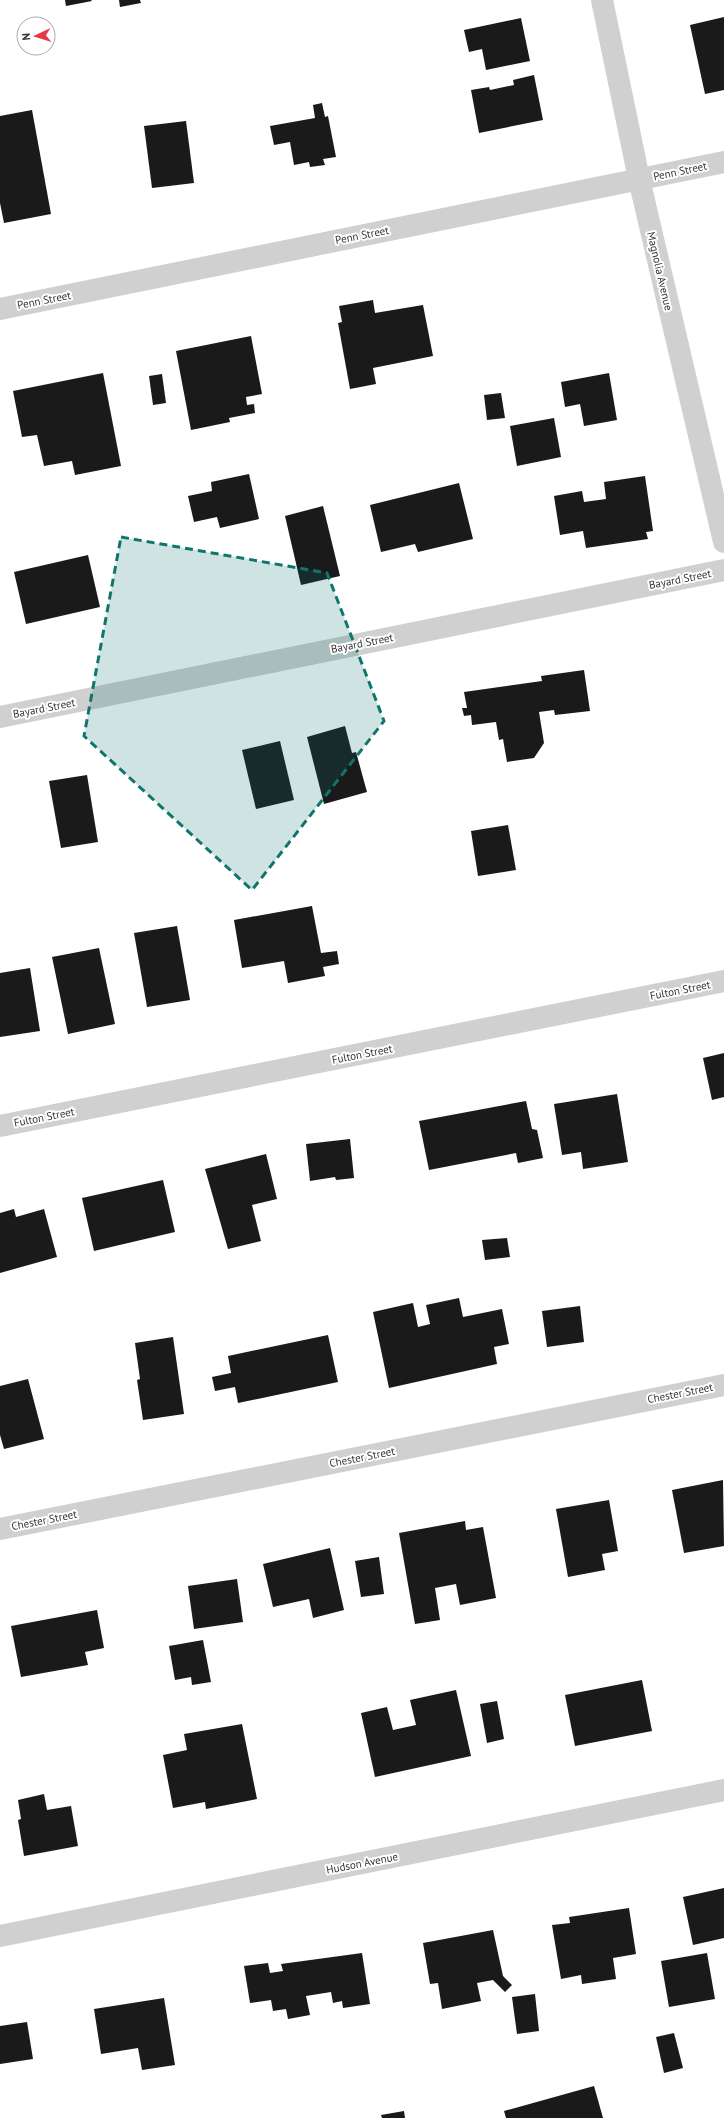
<svg xmlns="http://www.w3.org/2000/svg" width="724" height="2118" font-family="'PT Sans',sans-serif">
<style>
.building{fill:#1a1a1a}
.lines{fill:none;stroke-linecap:round;stroke-linejoin:round}
.minor{stroke:#d0d0d0;stroke-width:22}
.tertiary{stroke:#d0d0d0;stroke-width:22}
.marked{fill:#0f766e;fill-opacity:0.2;stroke:#0f766e;stroke-width:3;stroke-dasharray:8 5;stroke-linejoin:round}
.labels{text-anchor:middle;stroke-width:4;stroke-linejoin:round;paint-order:stroke}
.street-label{font-size:11px;fill:#333;stroke:#fff}
</style>
<rect width="100%" height="100%" fill="#fff"/>
<g class="building">
<path d="M65 0H91L92 1 66 6Z"/>
<path d="M119 0H140L141 3 120 7Z"/>
<path d="M724 17V90L705 94 690 25Z"/>
<path d="M521 18 530 61 486 70 482 49 469 52 464 30Z"/>
<path d="M534 75 543 120 479 133 471 90 489 87 490 90 514 85 513 80Z"/>
<path d="M322 103 325 117 328 116 336 157 323 159 325 165 310 167 309 162 294 165 290 142 274 145 270 126 315 118 313 105Z"/>
<path d="M32 110 51 214 4 223 0 203V116Z"/>
<path d="M186 121 194 183 152 188 144 126Z"/>
<path d="M373 300 375 313 423 305 433 356 373 368 376 384 350 389 338 323 342 322 339 306Z"/>
<path d="M251 336 262 394 246 397 247 405 254 404 255 413 229 418 230 422 191 430 176 351Z"/>
<path d="M103 373 121 466 75 475 72 461 44 466 37 435 22 437 13 391Z"/>
<path d="M609 373 617 420 584 426 580 404 565 407 561 382Z"/>
<path d="M162 374 166 403 153 405 149 376Z"/>
<path d="M501 393 505 418 487 420 484 395Z"/>
<path d="M554 418 561 457 517 466 510 426Z"/>
<path d="M249 474 259 519 220 528 217 517 194 522 188 496 212 491 211 482Z"/>
<path d="M645 476 653 531 646 532 648 539 586 548 583 531 560 535 554 496 582 491 584 502 606 499 604 482Z"/>
<path d="M459 483 473 539 418 552 415 544 381 552 370 505Z"/>
<path d="M323 506 340 576 301 585 285 516Z"/>
<path d="M88 555 100 607 26 624 14 572Z"/>
<path d="M584 670 590 711 555 715 554 710 539 712 544 743 534 758 507 762 503 739 499 740 496 722 472 725 471 715 464 716 462 708H467L464 692 542 681 541 676Z"/>
<path d="M345 726 352 753 356 752 367 792 324 804 307 737Z"/>
<path d="M280 741 294 800 256 809 242 750Z"/>
<path d="M87 775 98 842 61 848 49 781Z"/>
<path d="M508 825 516 870 478 876 471 831Z"/>
<path d="M312 906 321 953 337 951 339 964 323 967 325 976 288 983 284 961 242 968 234 920Z"/>
<path d="M177 926 190 1000 147 1007 134 933Z"/>
<path d="M99 948 115 1024 68 1034 52 957Z"/>
<path d="M30 968 40 1031 0 1037V973Z"/>
<path d="M724 1053V1097L712 1100 703 1058Z"/>
<path d="M617 1094 628 1162 583 1169 581 1152 562 1155 554 1104Z"/>
<path d="M526 1101 532 1129 537 1130 543 1158 518 1163 516 1153 429 1170 419 1121Z"/>
<path d="M350 1139 354 1178 336 1180 335 1177 310 1181 306 1144Z"/>
<path d="M266 1154 277 1199 252 1205 261 1241 228 1249 205 1169Z"/>
<path d="M163 1180 175 1232 94 1251 82 1198Z"/>
<path d="M14 1209 16 1217 44 1209 57 1257 0 1273V1213Z"/>
<path d="M507 1238 510 1257 485 1260 482 1240Z"/>
<path d="M459 1298 463 1317 502 1309 509 1344 494 1347 497 1364 389 1388 373 1312 413 1303 418 1327 430 1324 426 1305Z"/>
<path d="M580 1306 584 1342 547 1347 542 1311Z"/>
<path d="M328 1335 338 1382 238 1403 235 1387 215 1391 212 1377 231 1373 228 1356Z"/>
<path d="M173 1337 184 1414 143 1420 137 1380 140 1379 135 1343Z"/>
<path d="M28 1379 44 1439 4 1449 0 1435V1386Z"/>
<path d="M723 1480 724 1546 684 1553 672 1490Z"/>
<path d="M609 1500 618 1551 602 1554 605 1570 568 1577 556 1509Z"/>
<path d="M465 1521 466 1530 483 1527 496 1598 460 1605 456 1584 435 1588 440 1620 415 1624 399 1533Z"/>
<path d="M330 1548 344 1610 313 1618 309 1599 273 1607 263 1564Z"/>
<path d="M379 1557 384 1594 361 1597 355 1561Z"/>
<path d="M237 1579 243 1622 194 1629 188 1586Z"/>
<path d="M97 1610 104 1648 85 1652 88 1665 21 1677 11 1626Z"/>
<path d="M203 1640 211 1682 192 1685 191 1677 175 1680 169 1646Z"/>
<path d="M642 1680 652 1731 575 1746 565 1695Z"/>
<path d="M456 1690 471 1756 375 1777 361 1713 387 1707 393 1730 416 1725 410 1700Z"/>
<path d="M497 1701 504 1739 487 1743 480 1704Z"/>
<path d="M242 1724 257 1799 206 1809 205 1802 173 1808 163 1755 187 1750 184 1734Z"/>
<path d="M44 1794 47 1810 71 1806 78 1846 24 1856 18 1820 21 1819 18 1800Z"/>
<path d="M724 1888V1938L693 1945 683 1897Z"/>
<path d="M629 1908 636 1954 613 1958 616 1979 582 1984 581 1975 561 1979 552 1925 570 1923 569 1917Z"/>
<path d="M493 1930 503 1976 512 1985 505 1992 493 1980 477 1983 481 2001 442 2009 438 1983 430 1984 423 1943Z"/>
<path d="M362 1953 370 2004 343 2008 342 2001 333 2003 331 1992 306 1996 310 2015 288 2019 286 2009 273 2011 271 2000 250 2003 244 1966 268 1963 270 1973 283 1971 281 1964Z"/>
<path d="M707 1953 715 1999 669 2007 661 1961Z"/>
<path d="M535 1994 539 2031 517 2034 512 1997Z"/>
<path d="M164 1998 175 2065 142 2070 138 2048 101 2054 94 2009Z"/>
<path d="M27 2022 33 2059 0 2064V2026Z"/>
<path d="M674 2033 683 2068 664 2073 656 2037Z"/>
<path d="M594 2086 603 2118H506L504 2111Z"/>
<path d="M404 2111 405 2118H382L381 2115Z"/>
</g>
<g class="lines">
<g class="minor">
<path d="M602 0 639 179 724 542"/>
<path d="M0 309 724 162"/>
<path d="M0 717 724 570"/>
<path d="M0 1126 724 981"/>
<path d="M0 1529 724 1385"/>
</g>
<path class="tertiary" d="M0 1936 724 1790"/>
</g>
<path class="marked" d="M121 537 327 573 384 721 252 890 84 736Z"/>
<g class="labels">
<g class="street-label">
<text transform="translate(680 171) rotate(-12)" y="4">Penn Street</text>
<text transform="translate(362 235) rotate(-11)" y="4">Penn Street</text>
<text transform="translate(660 271) rotate(77)" y="4">Magnolia Avenue</text>
<text transform="translate(44 300) rotate(-11)" y="4">Penn Street</text>
<text transform="translate(680 579) rotate(-11)" y="4">Bayard Street</text>
<text transform="translate(362 643) rotate(-11)" y="4">Bayard Street</text>
<text transform="translate(44 708) rotate(-11)" y="4">Bayard Street</text>
<text transform="translate(680 990) rotate(-11)" y="4">Fulton Street</text>
<text transform="translate(362 1054) rotate(-11)" y="4">Fulton Street</text>
<text transform="translate(44 1117) rotate(-11)" y="4">Fulton Street</text>
<text transform="translate(680 1393) rotate(-11)" y="4">Chester Street</text>
<text transform="translate(362 1457) rotate(-11)" y="4">Chester Street</text>
<text transform="translate(44 1520) rotate(-11)" y="4">Chester Street</text>
<text transform="translate(362 1863) rotate(-11)" y="4">Hudson Avenue</text>
</g>
</g>
<g transform="translate(36 36) rotate(266)"><circle r="19" fill="#ffffff" stroke="#adadad"/>
<path d="M0-3L7 15L0 10L-7 15Z" fill="#e63946"/>
<text y="-6" font-size="11" font-weight="bold" text-anchor="middle" fill="#333333">N</text>
</g>
</svg>
